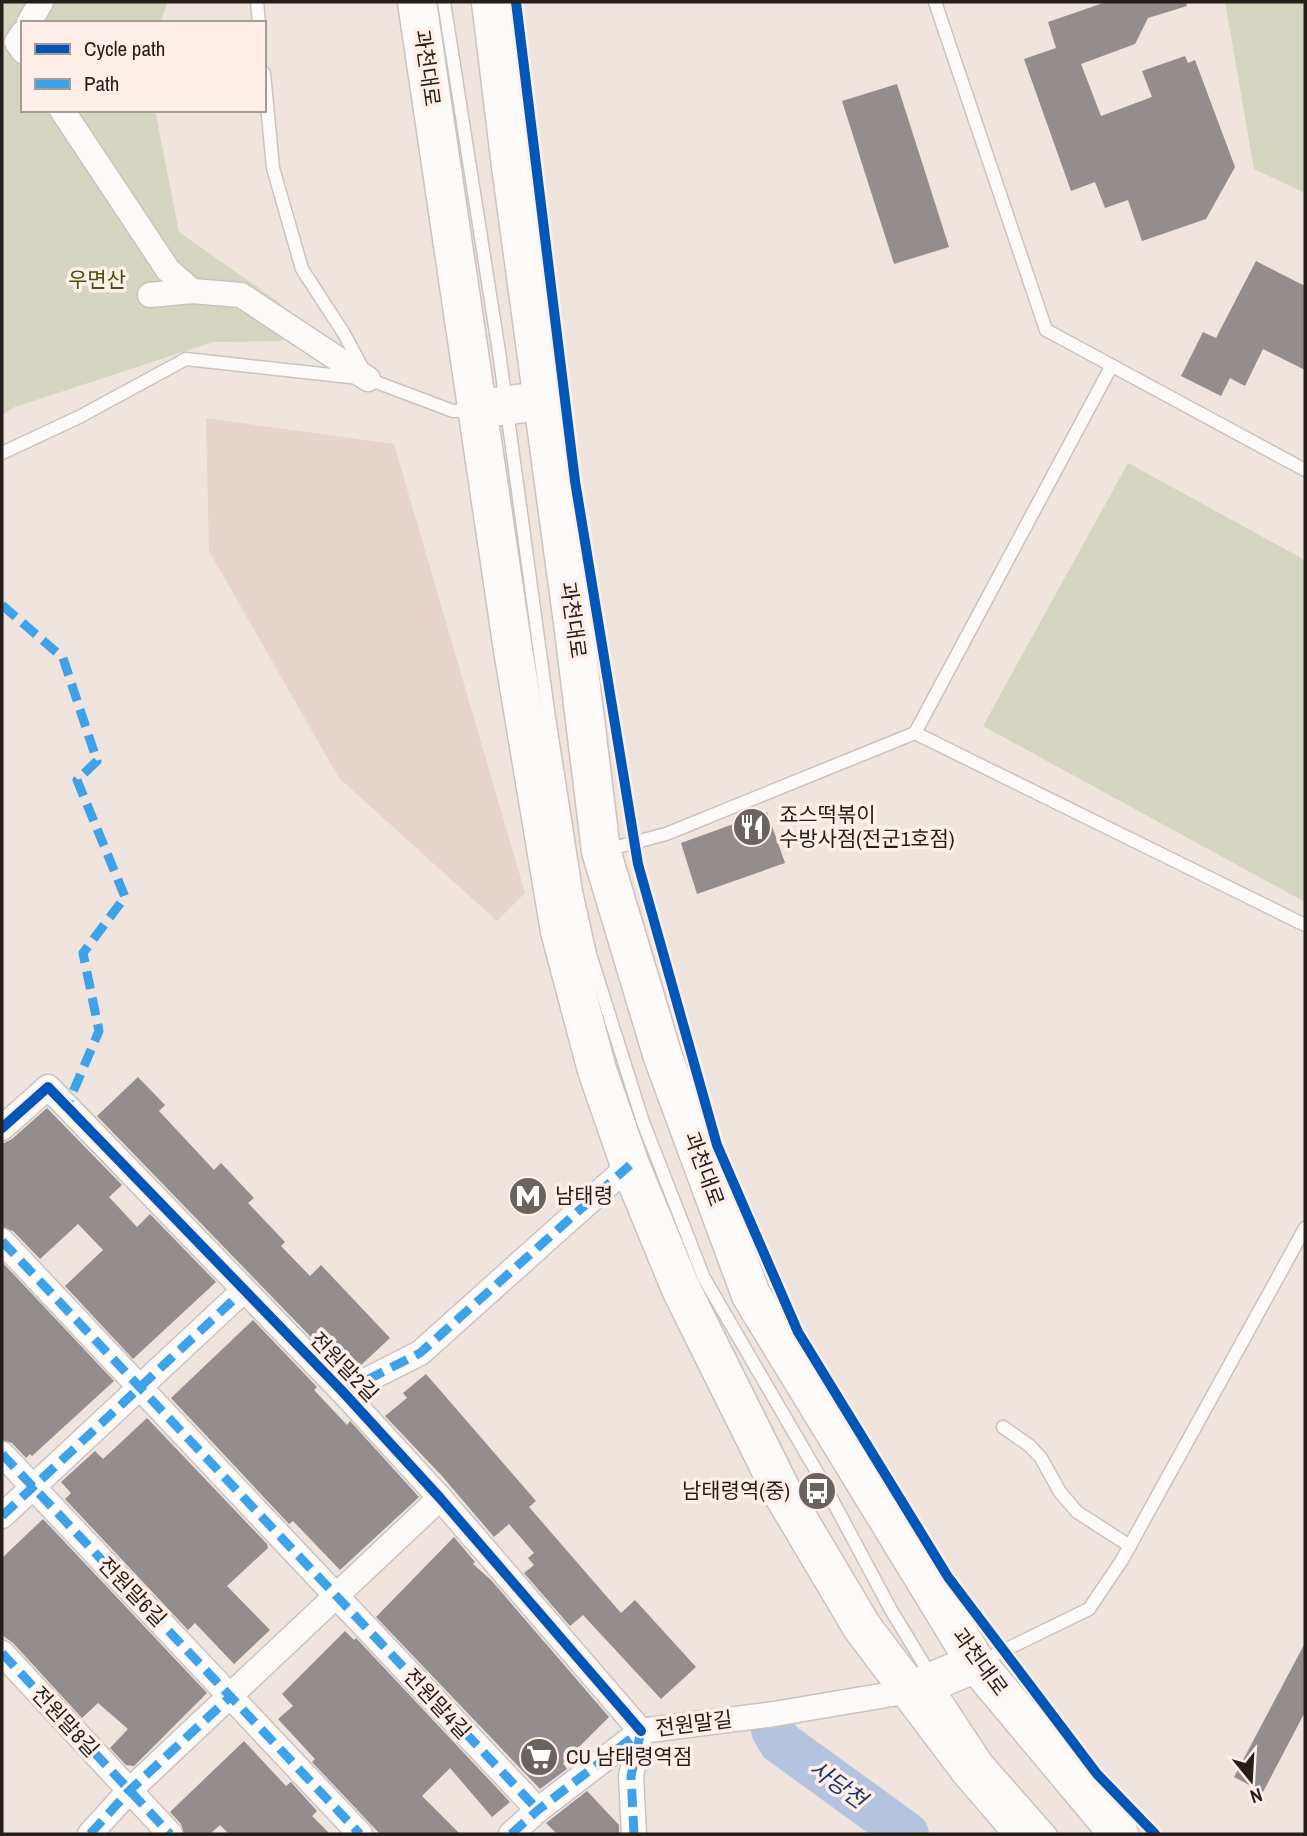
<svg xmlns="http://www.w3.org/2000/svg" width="1307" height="1836" font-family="'Archivo Narrow','Noto Sans KR',sans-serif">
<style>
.industrial{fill:#e6d4cd}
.green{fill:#d5d6c2}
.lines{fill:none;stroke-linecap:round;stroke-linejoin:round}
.river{stroke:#b5c4de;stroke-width:44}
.building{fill:#938d8d}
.lane-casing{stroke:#cbc2be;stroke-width:15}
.street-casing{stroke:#cbc2be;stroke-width:27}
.primary-casing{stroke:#cbc2be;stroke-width:41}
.lane{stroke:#fdfbfa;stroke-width:12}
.street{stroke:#fdfbfa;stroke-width:24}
.primary{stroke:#fdfbfa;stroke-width:38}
.quiet{stroke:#3ea2ea;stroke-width:9;stroke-dasharray:18 9;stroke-linecap:butt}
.cycleway-casing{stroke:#ffefe8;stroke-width:15}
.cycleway{stroke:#0057b8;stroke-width:10}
.labels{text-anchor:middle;stroke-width:7;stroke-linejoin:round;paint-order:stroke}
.street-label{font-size:21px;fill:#241d1a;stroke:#ffefe8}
.park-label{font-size:21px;fill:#43530b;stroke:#ffefe8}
.poi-label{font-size:21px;fill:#241d1a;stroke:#ffefe8;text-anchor:start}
.water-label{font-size:23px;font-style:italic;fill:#1a386b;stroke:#ffefe8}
</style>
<rect width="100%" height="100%" fill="#efe4de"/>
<path class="industrial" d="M206 418 394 444 525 893 497 921 339 778 209 551Z"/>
<g class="green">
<path d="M2 2H168L160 23H23V110H155L179 232 280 303 283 341 213 342 15 407 2 415Z"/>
<path d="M1225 2H1305V193L1254 169Z"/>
<path d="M1128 463 1305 560V902L983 726Z"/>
</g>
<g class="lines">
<path class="river" d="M773 1730 780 1742 907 1834"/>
</g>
<g class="building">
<path d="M1106 2H1186L1187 6 1148 18 1135 44 1081 64 1101 116 1152 97 1142 71 1185 56 1188 63 1195 60 1235 167 1206 219 1142 241 1128 200 1105 208 1095 182 1071 191 1024 59 1056 48 1048 22Z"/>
<path d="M897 84 949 247 894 264 842 101Z"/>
<path d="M1256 261 1305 286V370L1263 349 1245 386 1230 378 1221 396 1181 376 1203 332 1216 338Z"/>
<path d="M767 812 785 863 697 894 681 843Z"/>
<path d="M138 1077 165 1105 159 1111 214 1170 221 1163 254 1198 248 1203 285 1242 281 1246 310 1276 321 1265 390 1338 359 1367 350 1372 342 1364 339 1366 97 1116Z"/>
<path d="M47 1108 122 1185 109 1197 137 1227 150 1214 216 1282 133 1359 65 1286 103 1250 78 1224 40 1259 13 1231 2 1227V1144L12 1139Z"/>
<path d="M2 1262 114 1381 32 1456 30 1454 26 1458 12 1443 2 1440Z"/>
<path d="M253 1320 317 1387 314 1390 347 1425 350 1421 419 1497 340 1570 293 1521 289 1524 171 1398Z"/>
<path d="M426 1374 536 1501 529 1507 621 1613 635 1600 696 1667 661 1699 583 1615 570 1626 524 1573 534 1565 528 1558 534 1553 509 1524 494 1537 442 1476 385 1416 407 1398 403 1393Z"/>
<path d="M147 1418 267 1544 268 1548 227 1586 270 1630 234 1664 195 1623 188 1630 65 1499 71 1493 61 1482 95 1451 103 1459Z"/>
<path d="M43 1519 207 1693 134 1766 126 1765 110 1748 128 1729 98 1703 82 1718 13 1643 2 1635V1558Z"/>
<path d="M454 1537 475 1562 473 1564 491 1580 609 1717 563 1763 567 1769 540 1789 376 1617Z"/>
<path d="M345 1631 354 1640 356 1638 510 1802 492 1817 450 1768 422 1796 460 1834H380L312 1762 315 1759 278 1719 293 1706 282 1694Z"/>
<path d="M1305 1643V1712L1263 1792 1234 1777Z"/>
<path d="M244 1741 286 1786 291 1782 317 1811 312 1816 330 1834H229L220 1825 210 1834H184L181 1824 170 1812Z"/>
<path d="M587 1791 619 1825V1834H557L546 1823Z"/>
</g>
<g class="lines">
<defs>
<g id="lane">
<path d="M257 2 259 23"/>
<path d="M444 2 499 352 548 711 576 891 590 954 643 1122 704 1278 821 1479 891 1610 934 1681 986 1760 1051 1834"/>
<path d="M935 2 1046 330 1305 470"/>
<path d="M264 73 273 168 302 269 343 332 363 369"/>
<path d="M2 453 79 417 186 359 368 379 453 411 473 410"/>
<path d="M915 733 1305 925"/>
<path d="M606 850 666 834 915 733 1111 367"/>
<path d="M1003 1427 1030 1446 1041 1458 1060 1492 1077 1512 1130 1546"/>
<path d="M980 1662 1089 1609 1122 1560 1305 1228"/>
</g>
<g id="street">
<path d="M29 23 41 2"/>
<path d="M23 33 17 42 23 51"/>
<path d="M62 110 168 270 192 291 241 295 368 379"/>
<path d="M150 295 192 291"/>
<path d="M2 1128 48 1087 343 1392 440 1498 641 1731"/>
<path d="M2 1241 538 1810"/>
<path d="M343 1392 420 1353 630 1165"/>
<path d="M2 1454 360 1834"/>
<path d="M2 1516 244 1290"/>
<path d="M2 1653 170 1834"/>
<path d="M90 1834 129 1791 440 1498"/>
<path d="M511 1834 538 1810 641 1731 774 1714 910 1691"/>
<path d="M634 1834 631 1776 641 1731"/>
</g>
<g id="primary">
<path d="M417 2 513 650 560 931 597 1070 630 1165 681 1289 783 1494 862 1627 970 1770 1025 1834"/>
<path d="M491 2 511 166 574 630 601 851 663 1057 751 1295 976 1663 1119 1834"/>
<path d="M476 409 542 401"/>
<path d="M910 1691 976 1663"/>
</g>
</defs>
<use href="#lane" class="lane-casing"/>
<use href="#street" class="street-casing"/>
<use href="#primary" class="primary-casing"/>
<use href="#lane" class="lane"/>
<use href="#street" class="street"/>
<use href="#primary" class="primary"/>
<g class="quiet">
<path d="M2 605 63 658 97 761 77 780 125 897 83 953 99 1031 67 1106"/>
<path d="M2 1241 538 1810"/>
<path d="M343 1392 420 1353 630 1165"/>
<path d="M2 1454 360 1834"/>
<path d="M2 1516 244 1290"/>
<path d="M2 1653 170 1834"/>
<path d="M90 1834 129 1791 231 1696"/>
<path d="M511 1834 538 1810 641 1731"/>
<path d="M634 1834 631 1776 641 1731"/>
</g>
<defs>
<g id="cycleway">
<path d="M516 2 575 481 638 864 717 1145 798 1332 948 1577 1097 1774 1155 1834"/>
<path d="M2 1128 48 1087 343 1392 440 1498 641 1731"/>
</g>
</defs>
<use href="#cycleway" class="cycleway-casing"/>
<use href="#cycleway" class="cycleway"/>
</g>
<defs>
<symbol id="restaurant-disc" viewBox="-11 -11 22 22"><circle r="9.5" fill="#6b635f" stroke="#ffefe8"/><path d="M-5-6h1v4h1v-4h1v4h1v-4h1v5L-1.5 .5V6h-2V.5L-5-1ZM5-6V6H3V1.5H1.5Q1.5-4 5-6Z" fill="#fff"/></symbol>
<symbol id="metro-disc" viewBox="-11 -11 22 22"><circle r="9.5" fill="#6b635f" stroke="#ffefe8"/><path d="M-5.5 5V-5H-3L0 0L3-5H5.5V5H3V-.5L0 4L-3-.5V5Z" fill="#fff"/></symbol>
<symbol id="bus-disc" viewBox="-11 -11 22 22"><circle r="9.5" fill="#6b635f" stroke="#ffefe8"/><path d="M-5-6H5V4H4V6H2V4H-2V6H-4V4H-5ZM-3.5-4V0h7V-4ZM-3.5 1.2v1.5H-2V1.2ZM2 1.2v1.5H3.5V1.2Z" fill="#fff"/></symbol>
<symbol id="supermarket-disc" viewBox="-11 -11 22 22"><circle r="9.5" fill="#6b635f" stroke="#ffefe8"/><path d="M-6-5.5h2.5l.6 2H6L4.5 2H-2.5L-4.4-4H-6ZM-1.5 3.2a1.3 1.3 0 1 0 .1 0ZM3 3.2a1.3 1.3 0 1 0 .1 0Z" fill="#fff"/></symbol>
</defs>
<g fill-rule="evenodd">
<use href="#restaurant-disc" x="730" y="805" width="44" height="44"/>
<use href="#metro-disc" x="506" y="1174" width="44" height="44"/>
<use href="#bus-disc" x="795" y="1469" width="44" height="44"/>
<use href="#supermarket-disc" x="517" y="1735" width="44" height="44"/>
</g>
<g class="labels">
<g class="street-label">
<text transform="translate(427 68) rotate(82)" y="7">과천대로</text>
<text transform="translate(573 620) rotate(82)" y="7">과천대로</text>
<text transform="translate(704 1169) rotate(70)" y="7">과천대로</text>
<text transform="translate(344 1367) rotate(46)" y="7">전원말2길</text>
<text transform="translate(132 1592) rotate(46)" y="7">전원말6길</text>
<text transform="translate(980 1662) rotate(54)" y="7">과천대로</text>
<text transform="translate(437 1704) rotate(47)" y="7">전원말4길</text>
<text transform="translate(65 1722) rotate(47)" y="7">전원말8길</text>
<text transform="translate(694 1724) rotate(-7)" y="7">전원말길</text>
</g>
<g class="park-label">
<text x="97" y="287">우면산</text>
</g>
<g class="poi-label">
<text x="779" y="822">죠스떡볶이<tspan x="779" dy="24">수방사점(전군1호점)</tspan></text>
<text x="555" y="1203">남태령</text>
<text x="790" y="1498" text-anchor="end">남태령역(중)</text>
<text x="566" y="1764">CU 남태령역점</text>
</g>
<g class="water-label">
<text transform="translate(838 1784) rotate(36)" y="8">사당천</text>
</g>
</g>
<rect width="1307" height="1836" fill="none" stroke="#241d1a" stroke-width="7"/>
<rect x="21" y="21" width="245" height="91" fill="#ffefe8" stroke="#a79b96" stroke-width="2"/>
<rect x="35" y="44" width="35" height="10" fill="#0057b8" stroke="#a79b96" stroke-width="2"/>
<text x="84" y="56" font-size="21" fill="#241d1a">Cycle path</text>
<rect x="35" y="79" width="35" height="10" fill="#3ea2ea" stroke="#a79b96" stroke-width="2"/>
<text x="84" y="91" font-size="21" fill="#241d1a">Path</text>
<g transform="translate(1251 1780) rotate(162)" stroke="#ffefe8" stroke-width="5" paint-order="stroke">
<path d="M0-5L12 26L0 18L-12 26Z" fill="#241d1a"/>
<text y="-10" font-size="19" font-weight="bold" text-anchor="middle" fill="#241d1a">N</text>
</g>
</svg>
